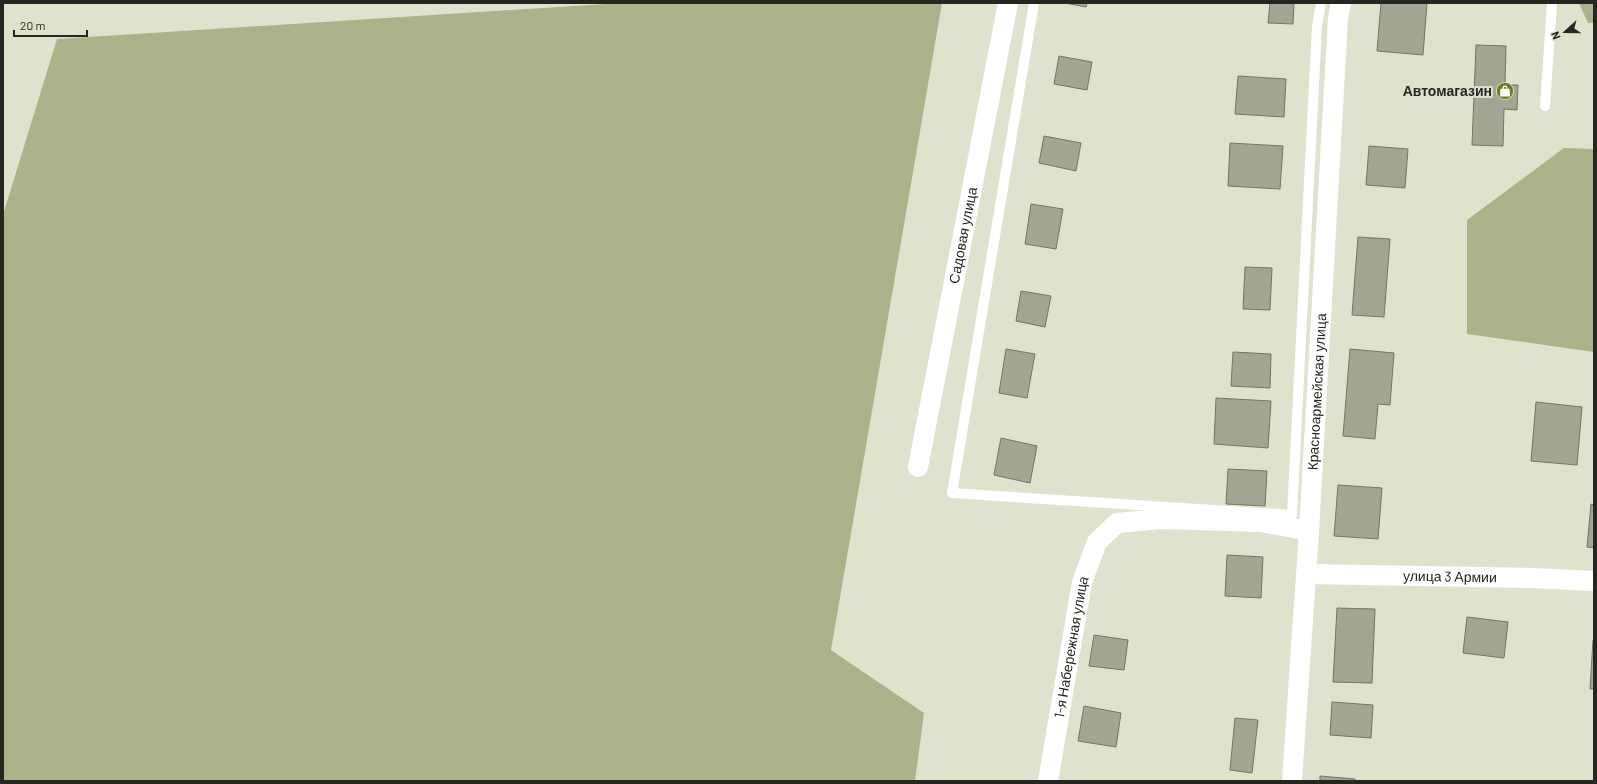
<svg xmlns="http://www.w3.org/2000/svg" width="1597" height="784" font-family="Barlow,sans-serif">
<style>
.green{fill:#aab389}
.building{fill:#a2a693;stroke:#727664}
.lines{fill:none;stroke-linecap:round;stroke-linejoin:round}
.lane{stroke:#fff;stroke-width:10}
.street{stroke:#fff;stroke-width:20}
.labels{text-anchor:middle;stroke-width:4;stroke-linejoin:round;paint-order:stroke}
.poi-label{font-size:14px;font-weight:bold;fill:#25261f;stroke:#dee3ce;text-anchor:end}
.street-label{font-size:14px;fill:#25261f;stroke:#dee3ce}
</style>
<rect width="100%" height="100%" fill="#dee3ce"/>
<g class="green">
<path d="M621 3H942L831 650 924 713 915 781H3V215L57 39Z"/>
<path d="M1579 3H1594V23H1588Z"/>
<path d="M1564 148 1594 149V352L1467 334V220Z"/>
</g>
<g class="building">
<path d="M1065 3H1087L1086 7Z"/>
<path d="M1270 3H1294L1293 24 1268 23Z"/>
<path d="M1381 3H1427L1423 55 1377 51Z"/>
<path d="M1476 45 1506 46 1505 85H1518L1517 110 1504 109 1503 146 1472 145Z"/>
<path d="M1059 56 1092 62 1087 90 1054 84Z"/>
<path d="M1238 76 1286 79 1284 117 1235 114Z"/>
<path d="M1044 136 1081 143 1076 171 1039 163Z"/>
<path d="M1230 143 1283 146 1280 189 1228 186Z"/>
<path d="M1369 146 1408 149 1405 188 1366 185Z"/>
<path d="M1031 204 1063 209 1056 249 1025 244Z"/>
<path d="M1358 237 1390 239 1384 317 1352 315Z"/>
<path d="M1245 267 1272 268 1270 310 1243 309Z"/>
<path d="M1021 291 1051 296 1045 327 1016 321Z"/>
<path d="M1006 349 1035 354 1027 398 999 393Z"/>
<path d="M1350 349 1394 353 1390 405 1378 404 1375 439 1343 436Z"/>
<path d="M1233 352 1271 354 1270 388 1231 386Z"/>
<path d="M1216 398 1271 401 1268 448 1214 444Z"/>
<path d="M1536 402 1582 407 1577 465 1531 461Z"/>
<path d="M1001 438 1037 446 1030 483 994 475Z"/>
<path d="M1228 469 1267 471 1265 506 1226 504Z"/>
<path d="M1338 485 1382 488 1378 539 1334 536Z"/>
<path d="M1591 504 1594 505V548L1587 547Z"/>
<path d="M1227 555 1263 557 1261 598 1225 596Z"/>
<path d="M1337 608 1375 609 1372 683 1333 682Z"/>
<path d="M1467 617 1508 622 1504 658 1463 653Z"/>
<path d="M1094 635 1128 640 1124 670 1089 666Z"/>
<path d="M1593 640 1594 641V689H1590Z"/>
<path d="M1332 702 1373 705 1371 738 1330 735Z"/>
<path d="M1084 706 1121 713 1116 747 1078 741Z"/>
<path d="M1235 718 1258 720 1252 773 1230 770Z"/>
<path d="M1320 776 1355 779V781H1320Z"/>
</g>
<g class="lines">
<g class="lane">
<path d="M1034 3 952 493 1292 515 1317 26 1321 3"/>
<path d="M1545 106 1552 3"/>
</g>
<g class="street">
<path id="s1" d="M918 467 1008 3"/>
<path id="s2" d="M1307 574 1533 578 1594 581"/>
<path id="s3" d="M1048 781 1082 582 1097 542 1117 523 1161 519 1261 522 1309 531"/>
<path id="s4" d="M1292 781 1309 531 1338 18 1341 3"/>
</g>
</g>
<defs>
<symbol id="shop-disc" viewBox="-11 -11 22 22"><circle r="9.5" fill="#6e7b28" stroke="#dee3ce"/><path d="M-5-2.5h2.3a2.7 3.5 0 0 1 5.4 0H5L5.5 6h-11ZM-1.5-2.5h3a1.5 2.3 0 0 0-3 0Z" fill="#fff"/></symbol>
</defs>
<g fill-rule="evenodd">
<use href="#shop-disc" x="1495" y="81" width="20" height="20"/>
</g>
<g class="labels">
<g class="poi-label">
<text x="1492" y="96">Автомагазин</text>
</g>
<g class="street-label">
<text dy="5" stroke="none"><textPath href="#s1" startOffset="236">Садовая улица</textPath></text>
<text dy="5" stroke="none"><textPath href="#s4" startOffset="390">Красноармейская улица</textPath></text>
<text dy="5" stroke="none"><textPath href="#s2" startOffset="143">улица 3 Армии</textPath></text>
<text dy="5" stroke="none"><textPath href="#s3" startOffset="136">1-я Набережная улица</textPath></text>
</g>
</g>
<rect width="1597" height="784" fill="none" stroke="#25261f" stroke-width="8"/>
<g transform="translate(1565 32) rotate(249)" stroke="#dee3ce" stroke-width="3" paint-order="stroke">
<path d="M0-3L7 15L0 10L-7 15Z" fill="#25261f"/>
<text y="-6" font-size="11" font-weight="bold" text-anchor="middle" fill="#25261f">N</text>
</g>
<path d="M14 30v6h73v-6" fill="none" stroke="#25261f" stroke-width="2"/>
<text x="20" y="30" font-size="12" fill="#25261f" stroke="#dee3ce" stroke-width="3" paint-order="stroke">20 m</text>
</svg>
